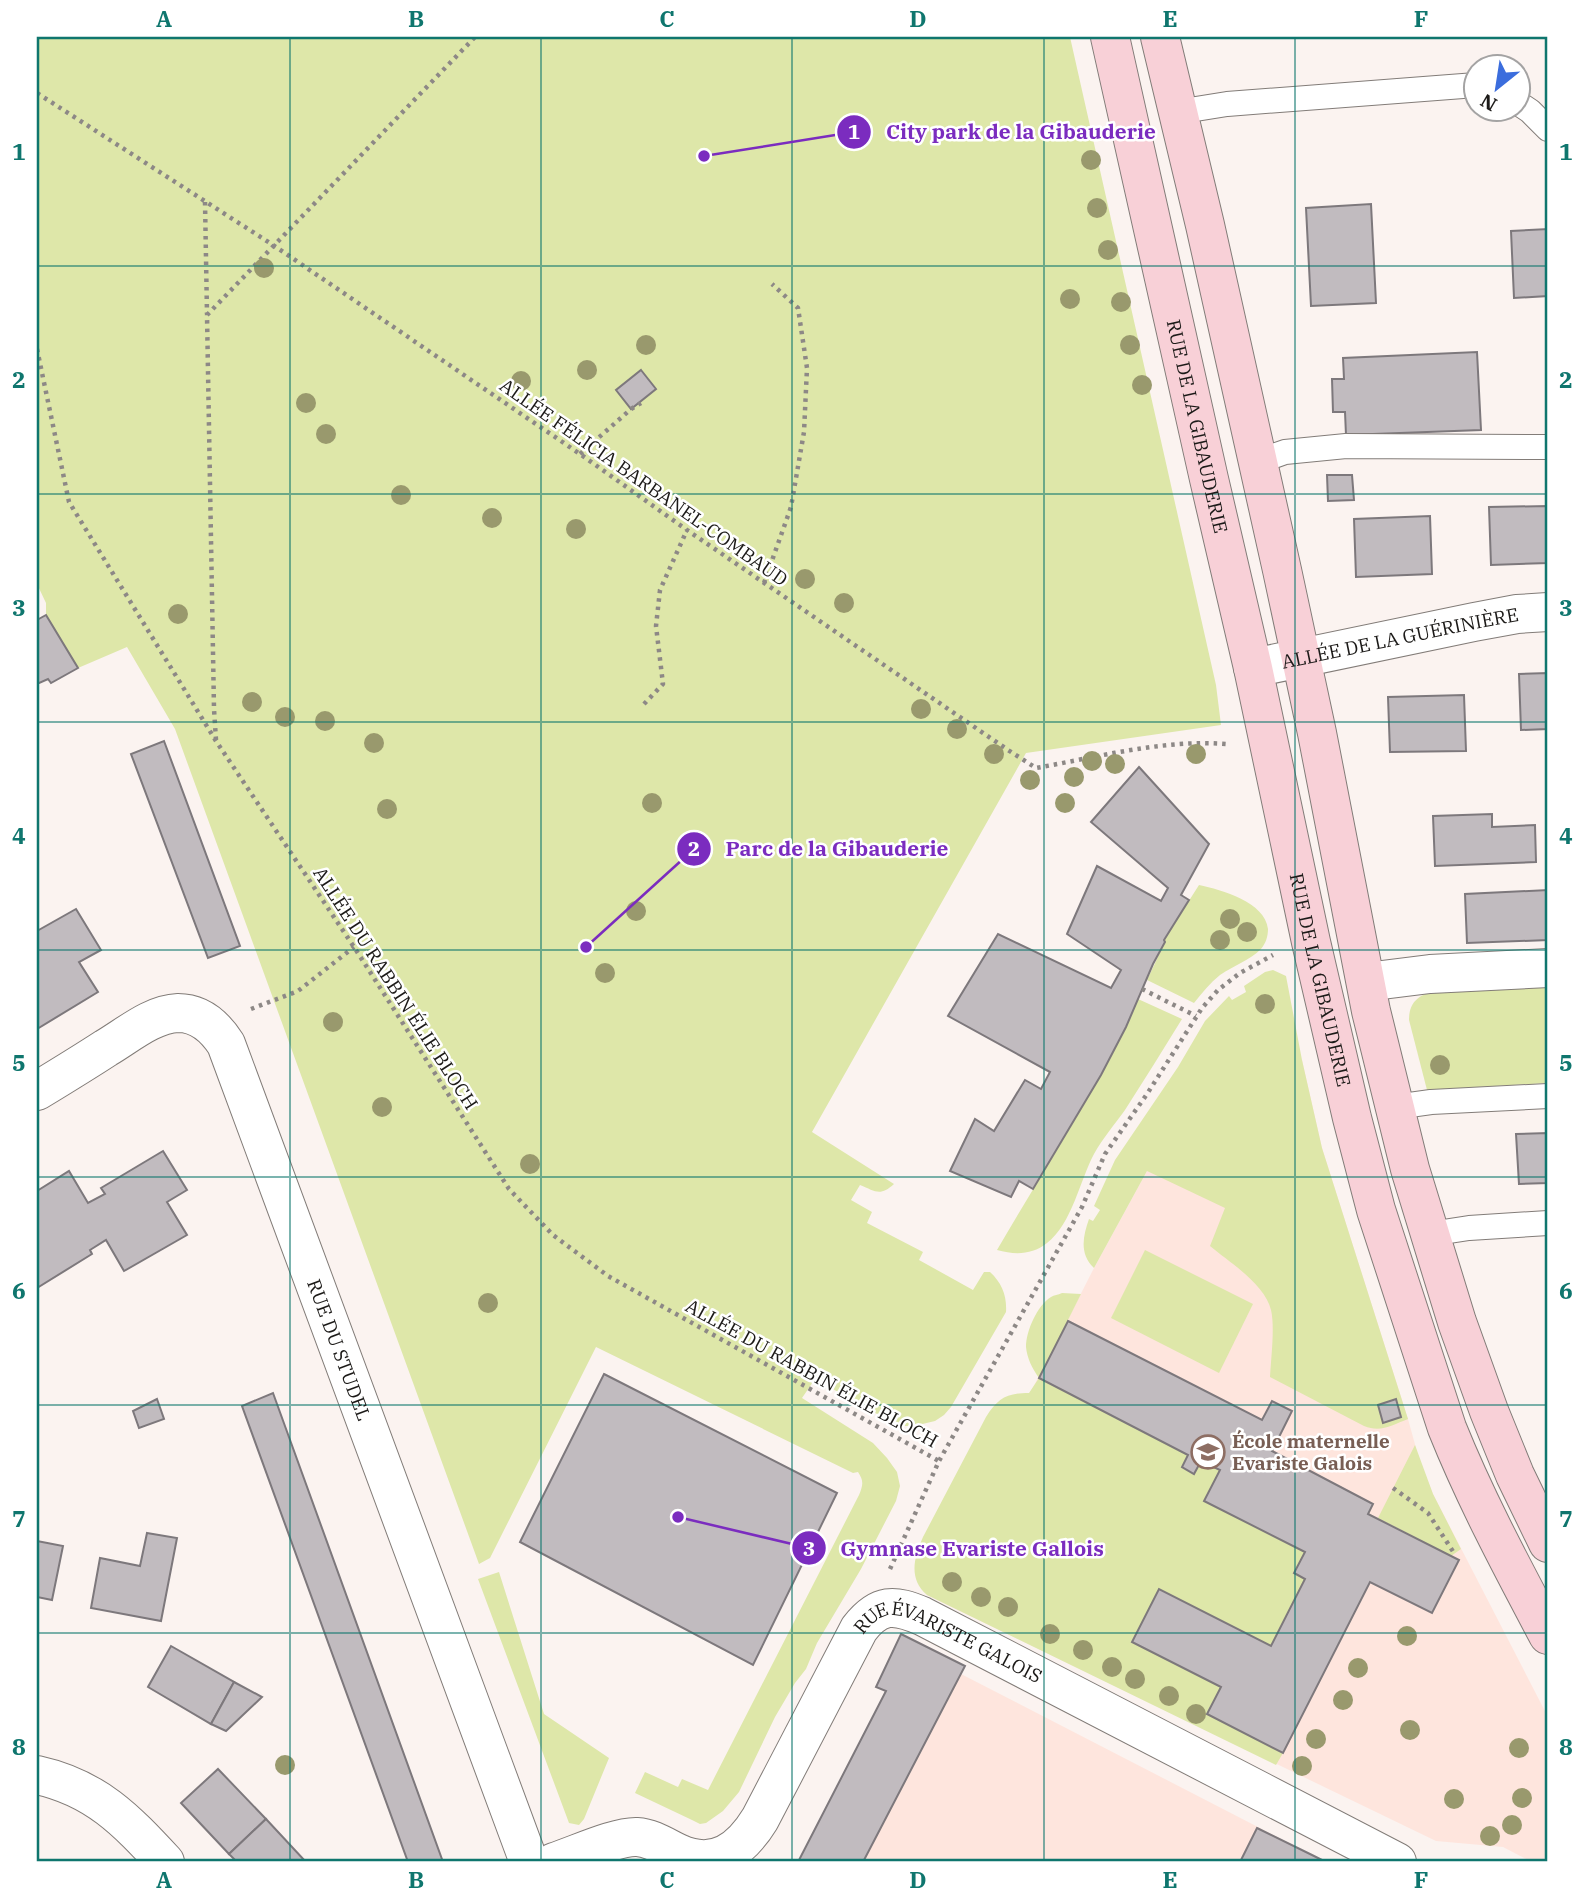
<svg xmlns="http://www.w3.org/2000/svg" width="1585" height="1899" font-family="'IBM Plex Serif',serif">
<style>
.education{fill:#fee5dd}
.green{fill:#dee7a9}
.building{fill:#c1bbbf;stroke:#7d787c;stroke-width:2}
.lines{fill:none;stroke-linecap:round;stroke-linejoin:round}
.lane-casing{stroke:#827c78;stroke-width:26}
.street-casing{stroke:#827c78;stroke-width:40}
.secondary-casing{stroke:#827c78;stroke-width:40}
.path{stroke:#8d8886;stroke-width:4.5;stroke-dasharray:3.5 5;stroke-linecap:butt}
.lane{stroke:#fff;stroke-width:24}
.street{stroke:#fff;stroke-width:38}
.secondary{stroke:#f8d0d7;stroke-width:38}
.tree{fill:#99996d}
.grid{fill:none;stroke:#0f766e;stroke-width:2;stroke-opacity:0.55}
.labels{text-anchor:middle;stroke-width:5;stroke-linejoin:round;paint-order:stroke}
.street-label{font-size:19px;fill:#1c1a18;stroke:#fff}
.education-label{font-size:19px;font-weight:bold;fill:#785e54;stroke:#fff;text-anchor:start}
.leader{fill:none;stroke:#7b2cbf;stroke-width:2.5}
.callout-dot{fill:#7b2cbf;stroke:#fff;stroke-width:2.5}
.mark-label{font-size:21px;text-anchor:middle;font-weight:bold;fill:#fff}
.callout-label{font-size:21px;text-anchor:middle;font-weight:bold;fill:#7b2cbf;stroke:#fff;stroke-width:5;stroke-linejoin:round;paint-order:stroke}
.neatline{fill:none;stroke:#0f766e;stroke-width:2.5}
.grid-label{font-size:23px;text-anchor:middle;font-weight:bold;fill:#0f766e}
</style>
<rect width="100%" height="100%" fill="#fbf3f0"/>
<g class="education">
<path d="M1302 1060 1322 1148 1408 1419 1419 1459 1433 1494 1548 1717V1862H1532L1503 1847 1436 1841 927 1595 1094 1268 1147 1171Z"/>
<path d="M901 1634 965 1666 961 1674 1326 1862H798L886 1692 876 1687Z"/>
</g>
<g class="green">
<path d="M37 37H1070L1216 685 1221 725 1026 753 812 1132 894 1184C880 1197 875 1191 860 1185L851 1200 872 1212 867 1223 923 1252 919 1260 973 1290 984 1272H990C1002 1283 1007 1296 1006 1312L951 1407 944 1415 935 1421 914 1426H902L886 1419 815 1379 802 1398 873 1443 887 1458 897 1472 900 1486 896 1501 861 1569 817 1643 806 1669 795 1683 775 1717 739 1792 723 1811 706 1823 700 1824 692 1820 635 1793 645 1772 678 1787 682 1779 708 1790 859 1495C863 1485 864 1481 858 1472L853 1473 596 1347 490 1558 479 1564 175 729 127 647 78 668 46 615V603L37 584Z"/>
<path d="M1199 885C1222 890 1265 902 1268 929 1268 936 1266 943 1261 949 1250 960 1233 966 1220 975 1210 983 1202 993 1194 1003L1147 980 1165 942 1164 940Z"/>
<path d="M1273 970 1286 976 1302 1060 1322 1148 1408 1419C1392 1425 1381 1433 1364 1426L1270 1377C1271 1358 1275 1327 1271 1310 1265 1284 1229 1262 1210 1246L1225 1208 1147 1171 1094 1268C1079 1254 1083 1236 1089 1219L1093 1221 1100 1210 1094 1206 1115 1160 1178 1067 1205 1021 1229 996 1232 1000 1246 992 1244 986 1265 972Z"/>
<path d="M1548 987V1083L1427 1090 1409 1020C1409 1002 1418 996 1433 991Z"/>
<path d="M1138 999 1182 1019C1163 1050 1144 1080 1125 1110 1115 1124 1103 1138 1094 1154 1080 1180 1072 1224 1047 1243 1032 1255 1015 1255 997 1250 1045 1167 1099 1087 1138 999Z"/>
<path d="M1145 1250 1253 1304 1219 1373 1111 1318Z"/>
<path d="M1062 1293 1081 1294 1039 1378 1188 1455 1182 1468 1194 1474 1201 1461 1220 1470 1204 1501 1305 1552V1579L1271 1646 1159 1589 1132 1642 1221 1687 1207 1714 1283 1753 1276 1765 927 1595C908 1579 914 1557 923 1537L986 1417C998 1398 1007 1393 1029 1393L1039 1378C1032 1368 1027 1358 1026 1347 1026 1331 1037 1306 1051 1297 1054 1295 1058 1295 1062 1293Z"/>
<path d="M1415 1445 1433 1494 1461 1549 1451 1556 1378 1518Z"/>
<path d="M499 1572 544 1714 609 1758 584 1819 579 1825 569 1823 478 1579Z"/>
</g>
<g class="building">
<path d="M1371 204 1376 303 1311 306 1306 208Z"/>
<path d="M1548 229V296L1514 298 1511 231Z"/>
<path d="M1477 352 1481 430 1346 435 1345 412H1333L1332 379H1344L1343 358Z"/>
<path d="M641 370 656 389 631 409 616 390Z"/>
<path d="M1327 475H1352L1354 500 1328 501Z"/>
<path d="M1548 506V563L1491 565 1489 507Z"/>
<path d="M1430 516 1432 574 1356 577 1354 519Z"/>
<path d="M46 615 78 668 51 683 48 679 37 684V620Z"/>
<path d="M1548 673V729L1521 730 1519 674Z"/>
<path d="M1464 695 1466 751 1390 752 1388 697Z"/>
<path d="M164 741 240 946 208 958 131 754Z"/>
<path d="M1139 767 1209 844 1181 895 1189 900 1164 940 1165 942 1153 964 1126 1027 1101 1075 1033 1189 1019 1181 1011 1197 950 1171 975 1119 994 1131 1025 1080 1041 1089 1050 1072 948 1016 998 934 1111 988 1121 970 1067 934 1097 866 1161 901 1168 888 1091 822Z"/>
<path d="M1492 814V827L1535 825 1536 862 1435 866 1433 816Z"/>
<path d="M1548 890V940L1467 943 1465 894Z"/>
<path d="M76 909 101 950 79 962 98 992 37 1029V931Z"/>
<path d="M1548 1133V1183L1519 1184 1516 1134Z"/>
<path d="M163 1151 187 1190 167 1202 187 1235 124 1271 106 1240 90 1250 92 1254 37 1288V1191L69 1171 88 1203 105 1194 101 1188Z"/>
<path d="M1068 1321 1262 1420 1272 1401 1292 1411 1272 1451 1373 1504 1368 1514 1459 1560 1432 1613 1370 1582 1283 1753 1207 1714 1221 1687 1132 1642 1159 1589 1271 1646 1305 1579 1294 1573 1305 1552 1204 1501 1220 1470 1201 1461 1194 1474 1182 1467 1188 1455 1039 1378Z"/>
<path d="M604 1374 837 1493 753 1665 520 1542Z"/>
<path d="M273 1393 443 1862H408L242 1406Z"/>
<path d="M157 1399 164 1419 139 1428 133 1411Z"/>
<path d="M1396 1399 1401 1417 1383 1423 1378 1405Z"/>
<path d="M147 1533 177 1538 161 1621 91 1608 100 1558 140 1566Z"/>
<path d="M37 1541 63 1546 52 1600 37 1597Z"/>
<path d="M901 1634 965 1666 863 1862H798L886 1691 876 1687Z"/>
<path d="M171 1646 234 1682 211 1724 148 1687Z"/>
<path d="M234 1682 262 1697 226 1731 211 1724Z"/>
<path d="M218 1769 266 1819 229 1854 181 1803Z"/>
<path d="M266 1819 306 1862H237L229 1854Z"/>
<path d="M1257 1828 1312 1855 1326 1862H1240Z"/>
</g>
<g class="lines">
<defs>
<g id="lane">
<path d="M1518 103 1530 111 1548 129"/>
<path d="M1177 112 1227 104 1476 85"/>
<path d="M1257 462 1285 452 1346 446 1548 447"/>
<path d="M1395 1107 1431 1102 1548 1096"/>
<path d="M1430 1234 1469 1228 1548 1223"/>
</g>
<g id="street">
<path id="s1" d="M1253 668 1474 622 1517 614 1548 612"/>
<path d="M1366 982 1430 974 1548 968"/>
<path id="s2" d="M37 1091C60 1077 83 1063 106 1048 128 1035 152 1014 178 1013 200 1013 215 1027 226 1044L529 1862"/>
<path d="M37 1775C96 1788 126 1820 165 1862"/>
<path id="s3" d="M554 1862C576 1855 616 1836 637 1837 653 1838 665 1847 678 1853 715 1870 741 1850 760 1819L859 1629C879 1603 894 1604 922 1616L1397 1862"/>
</g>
<g id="secondary">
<path id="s4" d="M1110 37 1209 479 1253 668 1311 942 1352 1118 1376 1210 1447 1428C1476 1500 1512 1567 1548 1635"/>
<path d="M1160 37 1205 225 1282 570 1317 733 1371 1011 1410 1169 1457 1322 1489 1411 1515 1475 1548 1543"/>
</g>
</defs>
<use href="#lane" class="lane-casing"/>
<use href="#street" class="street-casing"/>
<use href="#secondary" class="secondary-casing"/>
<g class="path">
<path d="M37 93 273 245 580 454 687 530 1008 750 1036 768C1098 757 1164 739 1227 744"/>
<path d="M205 202 207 314"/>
<path d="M37 349 69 502 216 741 354 947 509 1189 553 1235 608 1276 939 1461"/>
<path d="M580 454 631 409 641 403"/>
<path d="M764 583 791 507 804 432 807 368 798 308 772 284"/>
<path d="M644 704 663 684 656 626 660 590 687 530"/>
<path d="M216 740 214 709 207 315 475 37"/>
<path d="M1142 989 1196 1016"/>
<path d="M251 1009 298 991 354 947"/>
<path d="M1393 1488 1428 1513 1454 1553"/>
<path d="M890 1569 939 1461 1082 1207 1105 1154 1147 1094 1202 1008 1218 990 1240 973 1273 955"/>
</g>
<use href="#lane" class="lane"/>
<use href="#street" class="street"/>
<use href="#secondary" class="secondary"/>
</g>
<g class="tree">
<circle cx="1091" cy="160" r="10"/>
<circle cx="1097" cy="208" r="10"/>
<circle cx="1108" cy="250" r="10"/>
<circle cx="264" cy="268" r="10"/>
<circle cx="1070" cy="299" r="10"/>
<circle cx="1121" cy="302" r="10"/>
<circle cx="646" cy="345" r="10"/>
<circle cx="1130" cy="345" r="10"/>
<circle cx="587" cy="370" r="10"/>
<circle cx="521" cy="381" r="10"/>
<circle cx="1142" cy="385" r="10"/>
<circle cx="306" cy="403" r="10"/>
<circle cx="326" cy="434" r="10"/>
<circle cx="401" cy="495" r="10"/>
<circle cx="492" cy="518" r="10"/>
<circle cx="576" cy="529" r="10"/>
<circle cx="805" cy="579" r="10"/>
<circle cx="844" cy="603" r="10"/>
<circle cx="178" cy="614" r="10"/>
<circle cx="252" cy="702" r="10"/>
<circle cx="921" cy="709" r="10"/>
<circle cx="285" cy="717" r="10"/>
<circle cx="325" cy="721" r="10"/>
<circle cx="957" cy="729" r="10"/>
<circle cx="374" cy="743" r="10"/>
<circle cx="994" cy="754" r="10"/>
<circle cx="1196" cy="754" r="10"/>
<circle cx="1092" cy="761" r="10"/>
<circle cx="1115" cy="764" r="10"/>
<circle cx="1074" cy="777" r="10"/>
<circle cx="1030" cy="780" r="10"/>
<circle cx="652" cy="803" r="10"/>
<circle cx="1065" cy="803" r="10"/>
<circle cx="387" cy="809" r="10"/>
<circle cx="636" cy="911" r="10"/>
<circle cx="1230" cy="919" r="10"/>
<circle cx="1247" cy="932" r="10"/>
<circle cx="1220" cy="940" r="10"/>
<circle cx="605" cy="973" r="10"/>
<circle cx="1265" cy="1004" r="10"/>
<circle cx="333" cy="1022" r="10"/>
<circle cx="1440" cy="1065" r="10"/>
<circle cx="382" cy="1107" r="10"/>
<circle cx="530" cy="1164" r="10"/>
<circle cx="488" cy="1303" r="10"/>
<circle cx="952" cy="1582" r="10"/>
<circle cx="981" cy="1597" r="10"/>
<circle cx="1008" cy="1607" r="10"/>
<circle cx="1050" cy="1634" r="10"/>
<circle cx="1407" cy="1636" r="10"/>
<circle cx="1083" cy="1650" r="10"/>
<circle cx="1112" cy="1667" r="10"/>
<circle cx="1358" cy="1668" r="10"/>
<circle cx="1135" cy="1679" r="10"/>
<circle cx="1169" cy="1696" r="10"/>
<circle cx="1343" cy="1700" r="10"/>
<circle cx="1196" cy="1714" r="10"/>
<circle cx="1410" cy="1730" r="10"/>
<circle cx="1316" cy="1739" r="10"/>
<circle cx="1519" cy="1748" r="10"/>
<circle cx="285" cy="1765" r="10"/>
<circle cx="1302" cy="1766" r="10"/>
<circle cx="1522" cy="1798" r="10"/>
<circle cx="1454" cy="1799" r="10"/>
<circle cx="1512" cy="1825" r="10"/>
<circle cx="1490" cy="1836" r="10"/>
</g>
<path class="grid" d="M290 37V1862M541 37V1862M792 37V1862M1044 37V1862M1295 37V1862M37 266H1548M37 494H1548M37 722H1548M37 950H1548M37 1177H1548M37 1405H1548M37 1633H1548"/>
<defs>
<symbol id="school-ring" viewBox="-11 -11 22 22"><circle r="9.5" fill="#fff" stroke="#8d6e63" stroke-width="1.5"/><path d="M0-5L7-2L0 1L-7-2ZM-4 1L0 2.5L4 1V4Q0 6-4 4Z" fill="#8d6e63"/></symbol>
</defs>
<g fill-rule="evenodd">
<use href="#school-ring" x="1189" y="1433" width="38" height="38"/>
</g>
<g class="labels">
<g class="street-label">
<text dy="7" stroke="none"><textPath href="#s4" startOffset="399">RUE DE LA GIBAUDERIE</textPath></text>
<text transform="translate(644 482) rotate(35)" y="7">ALLÉE FÉLICIA BARBANEL-COMBAUD</text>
<text dy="7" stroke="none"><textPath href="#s1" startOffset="150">ALLÉE DE LA GUÉRINIÈRE</textPath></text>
<text dy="7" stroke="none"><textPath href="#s4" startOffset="966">RUE DE LA GIBAUDERIE</textPath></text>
<text transform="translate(396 988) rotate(57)" y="7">ALLÉE DU RABBIN ÉLIE BLOCH</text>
<text dy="7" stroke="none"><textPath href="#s2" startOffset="548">RUE DU STUDEL</textPath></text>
<text transform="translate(812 1373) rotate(29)" y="7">ALLÉE DU RABBIN ÉLIE BLOCH</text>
<text dy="7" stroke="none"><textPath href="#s3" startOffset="546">RUE ÉVARISTE GALOIS</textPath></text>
</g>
<g class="education-label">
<text x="1232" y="1448">École maternelle<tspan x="1232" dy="22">Evariste Galois</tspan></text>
</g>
</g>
<path class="leader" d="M704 156L854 132M586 947L694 849M678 1517L809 1548"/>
<g class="callout-dot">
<circle cx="704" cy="156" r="7"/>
<circle cx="586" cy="947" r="7"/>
<circle cx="678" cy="1517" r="7"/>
<circle cx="854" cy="132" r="18"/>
<circle cx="694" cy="849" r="18"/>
<circle cx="809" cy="1548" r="18"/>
</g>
<g class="mark-label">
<text x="854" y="139">1</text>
<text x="694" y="856">2</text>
<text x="809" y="1556">3</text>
</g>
<g class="callout-label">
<text x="1021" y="139">City park de la Gibauderie</text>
<text x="837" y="856">Parc de la Gibauderie</text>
<text x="972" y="1556">Gymnase Evariste Gallois</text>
</g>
<rect width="1585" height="1899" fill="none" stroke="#ffffff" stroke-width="77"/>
<g transform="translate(1497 88) rotate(210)"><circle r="33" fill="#ffffff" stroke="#a4a3a3" stroke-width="2"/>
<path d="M0-5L12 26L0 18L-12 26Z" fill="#3b6ddd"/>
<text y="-10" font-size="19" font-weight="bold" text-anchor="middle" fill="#1c1a18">N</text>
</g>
<rect x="38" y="38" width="1508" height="1822" class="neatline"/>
<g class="grid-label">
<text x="164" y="27">A</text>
<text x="416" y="27">B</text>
<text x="667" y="27">C</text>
<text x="918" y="27">D</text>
<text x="1170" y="27">E</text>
<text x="1421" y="27">F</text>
<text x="19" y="160">1</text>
<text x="1566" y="160">1</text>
<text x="19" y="388">2</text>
<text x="1566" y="388">2</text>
<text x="19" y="616">3</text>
<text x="1566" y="616">3</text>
<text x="19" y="844">4</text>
<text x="1566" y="844">4</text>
<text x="19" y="1071">5</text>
<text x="1566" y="1071">5</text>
<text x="19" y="1299">6</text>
<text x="1566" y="1299">6</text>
<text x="19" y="1527">7</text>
<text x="1566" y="1527">7</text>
<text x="19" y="1755">8</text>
<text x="1566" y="1755">8</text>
<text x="164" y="1888">A</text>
<text x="416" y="1888">B</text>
<text x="667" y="1888">C</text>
<text x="918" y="1888">D</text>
<text x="1170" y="1888">E</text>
<text x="1421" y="1888">F</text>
</g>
</svg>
